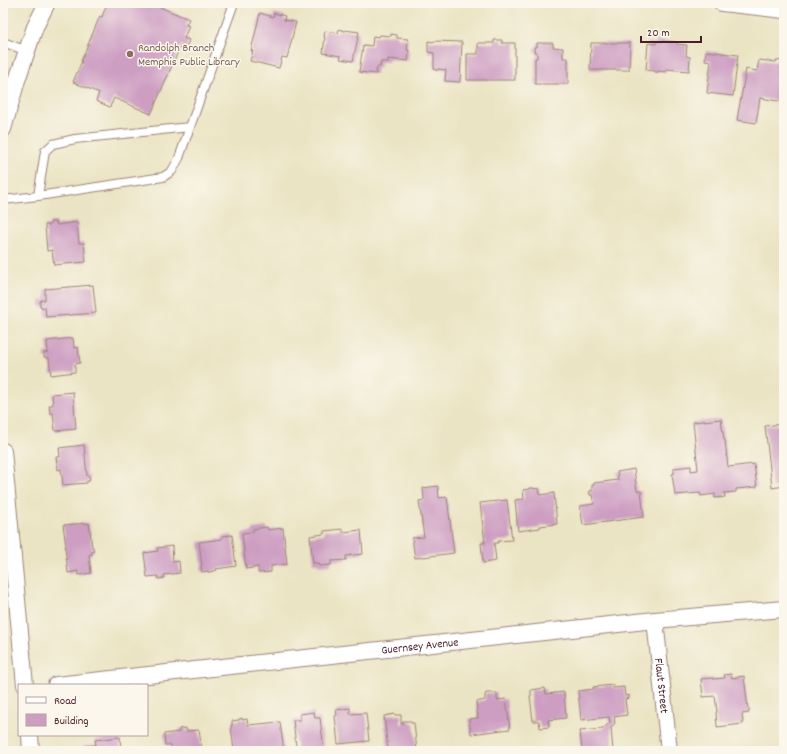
<svg xmlns="http://www.w3.org/2000/svg" width="787" height="754" font-family="Dekko,sans-serif">
<style>
.building{fill:#cd9ec2}
.lines{fill:none;stroke-linecap:round;stroke-linejoin:round}
.service-casing{stroke:#9a8278;stroke-width:10}
.minor-casing{stroke:#9a8278;stroke-width:18}
.service{stroke:#fff;stroke-width:8}
.minor{stroke:#fff;stroke-width:16}
.education-dot{fill:#8d6e63;stroke:#fbf7ec;stroke-width:1.5}
.labels{text-anchor:middle;stroke-width:3;stroke-linejoin:round;paint-order:stroke}
.education-label{font-size:12px;fill:#785e54;stroke:#fbf7ec;text-anchor:start}
.street-label{font-size:12px;fill:#4a1f2b;stroke:#fbf7ec}
</style>
<rect width="100%" height="100%" fill="#fbf7ec"/>
<filter id="ink" filterUnits="userSpaceOnUse"><feTurbulence type="fractalNoise" baseFrequency=".025" numOctaves="2"/><feDisplacementMap in="SourceGraphic" scale="8" xChannelSelector="R" yChannelSelector="G"/><feConvolveMatrix kernelMatrix="1 2 1 2 8 2 1 2 1" color-interpolation-filters="sRGB"/></filter>
<filter id="wash" filterUnits="userSpaceOnUse"><feTurbulence type="fractalNoise" baseFrequency=".012" numOctaves="4" result="noise"/><feDisplacementMap in="SourceGraphic" scale="16" xChannelSelector="R" yChannelSelector="G"/><feGaussianBlur stdDeviation="0.9" result="paint"/><feColorMatrix in="noise" values="0 0 0 0 0 0 0 0 0 0 0 0 0 0 0 0 0 1.4 0 .05"/><feComposite in="paint" operator="in"/></filter>
<g filter="url(#wash)">
<rect width="100%" height="100%" fill="#ebe4c4"/>
<g id="blocks">
<g class="building">
<path d="M107 3H150L189 19 186 25 189 26 184 38 189 40 186 48 181 45 151 114 114 98 110 107 96 101 99 93 73 82 82 61H81L100 16 102 17Z"/>
<path d="M260 13 273 17 274 13 285 16 284 20 296 22 287 58 282 57 279 68 250 61 253 51H251Z"/>
<path d="M339 29 345 31V30L359 32 353 61 340 59 341 56 323 53 325 37H324L325 31 338 33Z"/>
<path d="M391 34 397 35V38L408 39 407 50H409L408 61 388 59V62H381L380 67H377L376 74 359 72 363 46 365 47V45L372 46 373 36 379 37 380 35 391 36Z"/>
<path d="M494 40H502V43H515V80H467V54H478V43H494Z"/>
<path d="M428 41 434 42V41L462 42 460 82 445 81 446 70 438 69V70H435V69H434V53L428 52Z"/>
<path d="M656 41 676 42V44L687 45 686 56 690 57 689 71 666 69V72L658 71V72H655V71L646 70 648 43 656 44Z"/>
<path d="M537 43H553V47L563 48V58H568V84H535V58H537V52H534V47H537Z"/>
<path d="M591 43H630L629 70H590Z"/>
<path d="M706 51 738 55 733 96 707 93 711 61 705 60Z"/>
<path d="M759 60 776 62V60L782 61 781 64H784V102L760 98 756 123 737 120 746 69 757 71Z"/>
<path d="M50 222H56L57 225 77 222 79 243H84L86 262 54 265 52 250 47 251 45 225H50Z"/>
<path d="M93 285 96 313 46 317 45 307 42 308 41 306H40V301H41V300H45V289Z"/>
<path d="M73 338 74 348 78 347 80 363 75 364V372L51 375 49 358 44 357V353L48 352 47 341Z"/>
<path d="M73 392 76 429 55 431 53 413H50L49 405H53L52 394Z"/>
<path d="M721 419 724 440H725L728 467 754 464 757 487 736 489V492L724 493 725 497 715 498V494L701 496 700 493 675 495 672 474H674V468L691 466V471L698 470 693 422Z"/>
<path d="M782 424 784 440V486L772 488 769 460 765 426Z"/>
<path d="M84 445 87 476H89L90 481H87V483L63 485 61 469 58 470 56 457H60L59 448Z"/>
<path d="M634 469 637 491H641L644 517 583 525 580 506 594 504 592 495H590L589 491H592V485H594V483L618 480 617 472Z"/>
<path d="M438 486 439 498 447 497 454 553 415 558 412 538 424 537 419 501 424 500 423 488Z"/>
<path d="M530 488H534V489L539 488 540 495 554 493 557 524 540 526V528L518 531 515 500 524 499 523 490 530 489Z"/>
<path d="M507 500 512 540 498 541V543H494L496 561 483 563 481 543H485L480 503Z"/>
<path d="M89 523 92 547H93L94 551 92 552V554L89 555 91 573 78 575V571L68 573 65 547 66 546 63 525Z"/>
<path d="M267 527 268 530 283 528 287 564 271 566V572L258 573V567L246 569 242 533 253 532V529Z"/>
<path d="M343 529V532L361 530 363 554 346 556V560L331 561V565L319 566 318 563H313L310 536 324 534V531Z"/>
<path d="M232 535 236 566 216 569 217 570 210 572H208V571L202 572 201 566H202L199 542 222 539V536Z"/>
<path d="M172 546 173 562 179 561 180 573 164 575 165 578 158 579V576L147 577 144 553 158 551 157 548Z"/>
<path d="M731 674 732 678 744 676 748 709 749 708V713L742 714 743 722V724L717 727 716 712H717L715 696 703 697 701 679 713 678V679L725 678 724 675Z"/>
<path d="M613 685V688L624 687 625 696 629 695V698L625 699 627 715 614 717 615 723 611 728 613 751H582L580 731 603 729 610 722 609 717 581 720 578 691 594 689 593 687Z"/>
<path d="M545 688 546 694 564 692 566 718 548 720 549 727 540 728 539 721H533L530 696H531V690Z"/>
<path d="M486 693H497V700L506 699 510 729 471 734 469 719 478 718 476 702 485 700V695L486 694Z"/>
<path d="M350 708V714L366 713 369 741 338 744 335 716 337 715 336 710Z"/>
<path d="M314 712 315 718H320L324 751H296V746L293 720H300V714Z"/>
<path d="M395 714V715H401V724H403V721H411V723H414L417 751H388L384 716Z"/>
<path d="M242 718V720L247 719 248 725 280 722 284 751H264V749L249 751H234L231 726H232V721L239 720V719Z"/>
<path d="M186 728V731L199 730 202 751H172L171 745H165L164 734 179 732V729Z"/>
<path d="M120 737 121 751H85L84 746 96 745 95 740Z"/>
</g>
</g>
</g>
<g filter="url(#ink)">
<use href="#blocks" fill-opacity="0" stroke="#9a8278" stroke-width="1"/>
<g class="lines">
<defs>
<g id="service">
<path d="M3 42 27 51"/>
<path d="M190 127 75 139 53 144 45 151 38 196 163 177 172 171 179 158 234 3"/>
<path d="M3 200 38 196"/>
</g>
<g id="minor">
<path d="M722 3 784 10"/>
<path d="M3 129 17 80 35 27 47 3"/>
<path d="M3 451 25 685"/>
<path id="s1" d="M655 620 669 751"/>
<path id="s2" d="M56 685 655 620 784 609"/>
<path d="M30 735 31 751"/>
</g>
</defs>
<use href="#service" class="service-casing"/>
<use href="#minor" class="minor-casing"/>
<use href="#service" class="service"/>
<use href="#minor" class="minor"/>
</g>
</g>
<circle class="education-dot" cx="130" cy="54" r="4"/>
<g class="labels">
<g class="education-label">
<text x="138" y="51">Randolph Branch<tspan x="138" dy="14">Memphis Public Library</tspan></text>
</g>
<g class="street-label">
<text dy="4" stroke="none"><textPath href="#s2" startOffset="366">Guernsey Avenue</textPath></text>
<text dy="4" stroke="none"><textPath href="#s1" startOffset="66">Flaut Street</textPath></text>
</g>
</g>
<rect width="787" height="754" fill="none" stroke="#fbf7ec" stroke-width="16"/>
<rect x="18" y="684" width="130" height="52" fill="#fbf7ec" stroke="#b4a19f"/>
<rect x="26" y="697" width="20" height="6" fill="#ffffff" stroke="#b4a19f"/>
<text x="54" y="704" font-size="12" fill="#4a1f2b">Road</text>
<rect x="26" y="714" width="20" height="12" fill="#cd9ec2" stroke="#b4a19f"/>
<text x="54" y="724" font-size="12" fill="#4a1f2b">Building</text>
<path d="M641 36v6h60v-6" fill="none" stroke="#4a1f2b" stroke-width="2"/>
<text x="647" y="36" font-size="12" fill="#4a1f2b" stroke="#fbf7ec" stroke-width="3" paint-order="stroke">20 m</text>
</svg>
